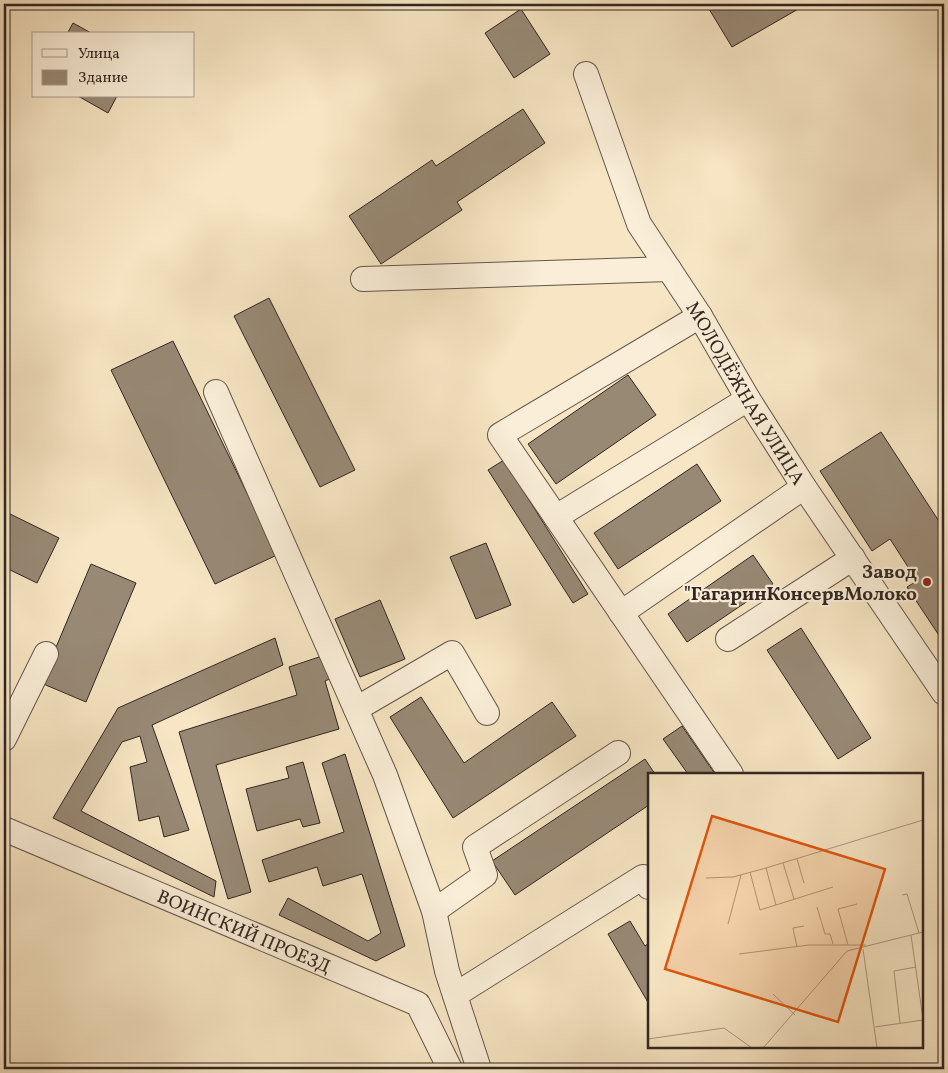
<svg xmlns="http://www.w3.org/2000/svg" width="948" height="1073" font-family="Vollkorn,serif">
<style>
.building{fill:#988975;stroke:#322621}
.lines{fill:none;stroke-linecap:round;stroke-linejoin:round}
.minor-casing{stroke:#63564a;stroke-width:26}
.minor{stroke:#faeed8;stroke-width:24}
.poi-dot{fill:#8f2418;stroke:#faeed8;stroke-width:2}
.labels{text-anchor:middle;stroke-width:4.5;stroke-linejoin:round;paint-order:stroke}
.street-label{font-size:19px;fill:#322621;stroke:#faeed8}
.poi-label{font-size:19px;font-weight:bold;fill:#322621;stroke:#faeed8;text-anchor:end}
.inset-road{fill:none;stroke:#a89982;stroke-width:1}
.view{fill:#df560d;fill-opacity:0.15;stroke:#df560d;stroke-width:2.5}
.inset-edge{fill:none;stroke:#322621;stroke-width:2.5}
</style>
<rect width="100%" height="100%" fill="#f7e5c3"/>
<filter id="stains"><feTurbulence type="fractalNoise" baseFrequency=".004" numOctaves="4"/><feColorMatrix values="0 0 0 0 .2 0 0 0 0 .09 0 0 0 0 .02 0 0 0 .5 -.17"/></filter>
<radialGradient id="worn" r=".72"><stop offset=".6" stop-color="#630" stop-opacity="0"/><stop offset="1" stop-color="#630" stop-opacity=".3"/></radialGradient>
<g class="building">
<path d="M706 4H807L732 47Z"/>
<path d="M521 9 550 54 514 78 485 33Z"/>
<path d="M73 23 93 34H67Z"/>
<path d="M78 96H117L108 113Z"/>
<path d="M523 109 545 143 457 202 462 210 381 264 349 216 432 160 436 166Z"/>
<path d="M269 298 355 470 320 487 234 316Z"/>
<path d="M173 341 277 555 215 584 111 370Z"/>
<path d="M628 375 656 415 556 484 528 444Z"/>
<path d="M881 432 944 529V554L940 556 944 562V643L907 587 917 581 890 539 872 551 820 471Z"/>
<path d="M504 460 588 594 573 603 488 470Z"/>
<path d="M697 464 721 501 618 569 594 533Z"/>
<path d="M4 511 59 538 37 583 4 567Z"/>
<path d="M486 543 511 605 476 619 450 557Z"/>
<path d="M753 555 773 584 687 642 668 614Z"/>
<path d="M91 564 136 583 86 702 41 683Z"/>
<path d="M380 600 405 659 360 677 335 619Z"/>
<path d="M801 628 871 738 838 759 767 650Z"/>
<path d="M275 638 283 665 152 725 189 830 164 837 159 816 139 821 130 767 147 762 140 736 122 742 81 811 216 881 214 897 53 818 118 708Z"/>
<path d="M328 654 334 677 325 681 339 729 216 765 251 892 228 899 179 732 297 695 289 667Z"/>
<path d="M421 697 464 763 552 702 576 736 453 818 390 717Z"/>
<path d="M682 726 715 774H688L663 739Z"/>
<path d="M345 754 405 946 376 961 279 915 288 898 368 941 381 933 362 874 323 886 317 867 269 882 262 860 344 832 322 763Z"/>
<path d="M645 759 655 774H649V805L515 895 492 861Z"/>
<path d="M303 762 320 823 303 827 300 819 257 831 246 789 289 778 286 767Z"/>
<path d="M630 921 645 946 649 943V1004L608 934Z"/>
</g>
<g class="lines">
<defs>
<g id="minor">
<path id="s1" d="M586 74 639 224 700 316 748 399 804 487 944 693"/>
<path d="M363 279 669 269"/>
<path d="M700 316 500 435 731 774"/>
<path d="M216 392 385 775 434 911 447 971 479 1069"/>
<path d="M556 517 748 399"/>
<path d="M621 613 804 487"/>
<path d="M728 639 853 558"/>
<path d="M356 709 452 653 487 713"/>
<path d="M4 739 46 654"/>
<path id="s2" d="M4 829 418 1004 450 1069"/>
<path d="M434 911 485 875 475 847 618 753"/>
<path d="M455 995 643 877 649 887"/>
</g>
</defs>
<use href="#minor" class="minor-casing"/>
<use href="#minor" class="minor"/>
</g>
<circle class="poi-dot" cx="927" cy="582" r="5"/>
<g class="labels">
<g class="street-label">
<text dy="7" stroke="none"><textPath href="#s1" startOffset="359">МОЛОДЁЖНАЯ УЛИЦА</textPath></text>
<text dy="7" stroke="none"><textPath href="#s2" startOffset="261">ВОИНСКИЙ ПРОЕЗД</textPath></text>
</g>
<g class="poi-label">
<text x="917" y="578">Завод<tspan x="917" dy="22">"ГагаринКонсервМолоко</tspan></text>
</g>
</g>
<g transform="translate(648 773)">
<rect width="275" height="275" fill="#f7e5c3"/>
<path class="inset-road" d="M149 86 156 110M135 90 146 126M118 95 128 132M102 99 112 137 185 114M58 105 85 104 118 95 275 47M254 122 259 121 271 160M169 134 177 161H182L185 171M80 151 93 102M263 162 275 246M200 172 190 136 209 131M149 174 145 155 156 153M215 176 229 275M91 181 161 172H218M125 221 147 242M252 250 246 198 268 194M227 254 275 247M0 266 76 255 104 275M108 275 116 274 199 178 275 159"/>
<path class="view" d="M64 43 237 96 190 249 17 196Z"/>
<rect width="275" height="275" class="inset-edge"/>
</g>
<rect width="948" height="1073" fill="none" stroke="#f7e5c3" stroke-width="20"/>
<rect x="5" y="5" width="938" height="1063" fill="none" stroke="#322621" stroke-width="2.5"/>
<rect x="10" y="10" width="928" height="1053" fill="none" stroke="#322621"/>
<rect x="32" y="32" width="162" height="65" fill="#faeed8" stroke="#aa9e8f"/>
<rect x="42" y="49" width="25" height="8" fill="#faeed8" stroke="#aa9e8f"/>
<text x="78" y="58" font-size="15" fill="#322621">Улица</text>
<rect x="42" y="70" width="25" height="15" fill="#988975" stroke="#aa9e8f"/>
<text x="78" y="82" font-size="15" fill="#322621">Здание</text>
<rect width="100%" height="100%" filter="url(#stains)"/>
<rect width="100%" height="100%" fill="url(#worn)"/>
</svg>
